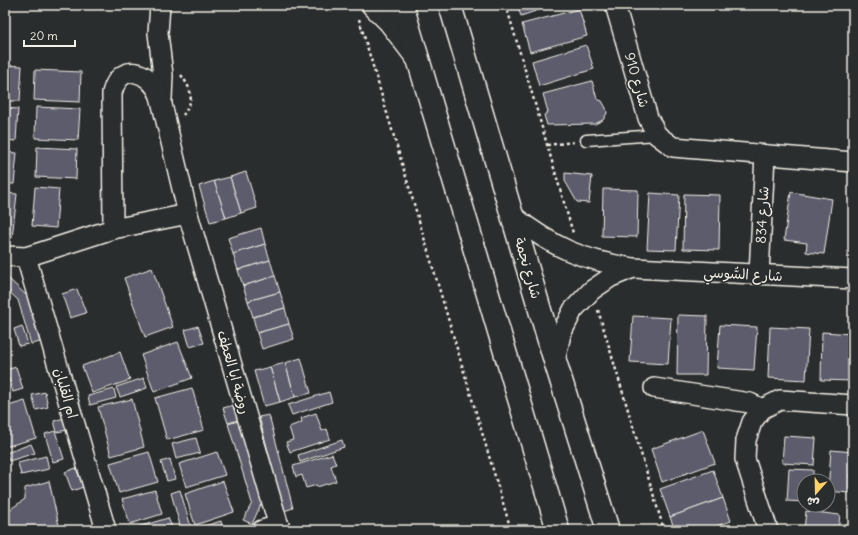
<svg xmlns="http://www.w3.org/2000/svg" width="858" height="535" font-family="Delius,'Playpen Sans Arabic',sans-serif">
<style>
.building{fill:#5b5b6d;stroke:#f4f1e8}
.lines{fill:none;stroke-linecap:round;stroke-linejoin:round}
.lane-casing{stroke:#f4f1e8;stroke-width:13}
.street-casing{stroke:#f4f1e8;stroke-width:22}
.secondary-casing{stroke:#f4f1e8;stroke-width:25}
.primary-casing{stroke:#f4f1e8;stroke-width:25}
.path{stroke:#f4f1e8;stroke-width:2.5;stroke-dasharray:3 3;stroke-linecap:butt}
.lane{stroke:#2a2d2e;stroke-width:10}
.street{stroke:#2a2d2e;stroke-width:19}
.secondary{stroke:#2a2d2e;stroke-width:22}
.primary{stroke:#2a2d2e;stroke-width:22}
.labels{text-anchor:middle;stroke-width:3;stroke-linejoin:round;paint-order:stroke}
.street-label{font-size:14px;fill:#f4f1e8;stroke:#2a2d2e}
</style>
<rect width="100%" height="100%" fill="#2a2d2e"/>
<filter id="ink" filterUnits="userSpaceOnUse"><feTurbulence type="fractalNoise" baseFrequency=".025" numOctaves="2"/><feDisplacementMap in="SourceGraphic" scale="8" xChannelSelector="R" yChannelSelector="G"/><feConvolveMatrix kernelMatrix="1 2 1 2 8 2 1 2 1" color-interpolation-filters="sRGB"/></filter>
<g filter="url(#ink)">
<g class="building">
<path d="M517 5H553L521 16Z"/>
<path d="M579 9 587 36 530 52 522 24Z"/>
<path d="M586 45 594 69 539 86 532 61Z"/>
<path d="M5 65 22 66 20 101H5Z"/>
<path d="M35 70 81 72 80 102 34 100Z"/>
<path d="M592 81 597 99 602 101 606 108 607 113 603 120 595 124 547 125 544 115 548 112 543 94Z"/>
<path d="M36 107 80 109 78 140 35 138Z"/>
<path d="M5 108 18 109 16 141 5 140Z"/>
<path d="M37 147 77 149 76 179 36 177Z"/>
<path d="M5 152 17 153 14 184H5Z"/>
<path d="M246 172 257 208 241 213 230 177Z"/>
<path d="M565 173 592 176 589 203 577 202 565 181Z"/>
<path d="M230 177 241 213 226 218 214 181Z"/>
<path d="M214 181 226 218 210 222 199 186Z"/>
<path d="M35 187 59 189 56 228 32 226Z"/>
<path d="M603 189 638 190 637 237 602 236Z"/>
<path d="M791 192 832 199 824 254 806 252 807 243 784 240Z"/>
<path d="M5 193 17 194 12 238 5 237Z"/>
<path d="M650 193 679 195 676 250 647 249Z"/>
<path d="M684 194 720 195 719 250 683 249Z"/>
<path d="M261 228 265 244 233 254 228 238Z"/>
<path d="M265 244 270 260 238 270 233 254Z"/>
<path d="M270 260 275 276 243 286 238 270Z"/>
<path d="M152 268 173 327 145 337 124 278Z"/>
<path d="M275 276 280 292 248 301 243 286Z"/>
<path d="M8 278 27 296 40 342 31 344 18 300 5 288V281Z"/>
<path d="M77 289 86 313 70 318 62 294Z"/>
<path d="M280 292 285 308 253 317 248 301Z"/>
<path d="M285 308 289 324 257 333 253 317Z"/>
<path d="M678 315 707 316 706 375H677Z"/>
<path d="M633 316 671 318 668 364 630 362Z"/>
<path d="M289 324 294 339 262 349 257 333Z"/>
<path d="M720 325 757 327 754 370 717 368Z"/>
<path d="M22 326 28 344 19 346 14 329Z"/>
<path d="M198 326 204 343 190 347 185 330Z"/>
<path d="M770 327 809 329 806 380 768 378Z"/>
<path d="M822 332 853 334V381L821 380Z"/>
<path d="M178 342 192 378 154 392 141 355Z"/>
<path d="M120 352 130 380 92 393 82 366Z"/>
<path d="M301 358 311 393 295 397 285 363Z"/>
<path d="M285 363 295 397 280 402 270 367Z"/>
<path d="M16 367 23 389 13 392 6 370Z"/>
<path d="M270 367 280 402 264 406 254 371Z"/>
<path d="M144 378 147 388 120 397 116 387Z"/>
<path d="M192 388 204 430 167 440 155 398Z"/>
<path d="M114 389 116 398 90 405 88 396Z"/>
<path d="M45 392 48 407 36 410 32 395Z"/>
<path d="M329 392 332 402 292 415 288 405Z"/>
<path d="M132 399 144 447 111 456 98 407Z"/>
<path d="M25 401 36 438 5 447V407Z"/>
<path d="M234 405 238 420 228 423 223 408Z"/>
<path d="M316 413 322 431 327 429 330 439 290 452 286 442 293 440 289 427 302 422 301 418Z"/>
<path d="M269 415 293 508 284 511 259 417Z"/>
<path d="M64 418 67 430 57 432 54 421Z"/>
<path d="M238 421 262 502 252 524 243 520 252 503 228 424Z"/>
<path d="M703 430 715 463 662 482 651 449Z"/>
<path d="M55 431 64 459 53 462 45 434Z"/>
<path d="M784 436 816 438 814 465 782 463Z"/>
<path d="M196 438 200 453 176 459 172 444Z"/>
<path d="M342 440 344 447 300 462 298 455Z"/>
<path d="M31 444 35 453 9 461 6 453Z"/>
<path d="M831 450 853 452 849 493 828 491Z"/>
<path d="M149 452 158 482 119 493 110 463Z"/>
<path d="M217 452 225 475 186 487 179 464Z"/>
<path d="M332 454 336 464 331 466 336 481 317 487V485L306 488 302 475 296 477 293 466Z"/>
<path d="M46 456 49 469 21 475 18 463Z"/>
<path d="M170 459 175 479 167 481 161 462Z"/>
<path d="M76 468 83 487 72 491 65 472Z"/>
<path d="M789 469 813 470V481H804V502L787 501Z"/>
<path d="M713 470 723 498 670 517 660 489Z"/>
<path d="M49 481 60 530H5V513L25 499V488Z"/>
<path d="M223 481 234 512 195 525 185 494Z"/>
<path d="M155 490 162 514 130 524 122 499Z"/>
<path d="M180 490 191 527 181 529 171 493Z"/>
<path d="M723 498 731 521 705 530H675L670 517Z"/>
<path d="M806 511 840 515 838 530H804Z"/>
<path d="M168 518 172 527 169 528V530H139L138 527Z"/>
<path d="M221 521 223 530H192Z"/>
</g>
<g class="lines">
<defs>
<path id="lane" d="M586 140 657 135"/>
<g id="street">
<path d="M160 5 158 33 163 75 162 99"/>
<path d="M615 5 648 118 657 135 673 147 853 162"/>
<path d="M513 216C554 248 582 260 633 268L853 279"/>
<path d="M113 229 112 93C120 61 150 70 160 96L188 214 280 530"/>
<path d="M5 256 26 257 113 229 188 214"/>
<path d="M26 257 106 530"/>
<path d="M759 274 765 155"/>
<path d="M555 361 561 334 573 310 592 290 611 277 633 268"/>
<path d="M654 388 750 403 762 409"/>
<path d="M262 530 279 525"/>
<path d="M768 530 745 459 746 440 752 422 762 409 780 400 853 405"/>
</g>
<path id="secondary" d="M373 5 390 22 418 59"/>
<g id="primary">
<path d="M402 5 558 530"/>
<path d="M450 5 555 361 608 530"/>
</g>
</defs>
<use href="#lane" class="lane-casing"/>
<use href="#street" class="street-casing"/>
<use href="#secondary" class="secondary-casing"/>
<use href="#primary" class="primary-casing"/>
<g class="path">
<path d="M506 5 573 233"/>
<path d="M359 19 511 530"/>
<path d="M181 75C192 90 195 99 183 115"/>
<path d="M547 145 575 142"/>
<path d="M598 310 664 530"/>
</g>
<use href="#lane" class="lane"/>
<use href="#street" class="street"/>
<use href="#secondary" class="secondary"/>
<use href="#primary" class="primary"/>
</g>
</g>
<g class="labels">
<g class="street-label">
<text transform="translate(637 80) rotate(74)" y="5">شارع 910</text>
<text transform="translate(762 215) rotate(-87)" y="5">شارع 834</text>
<text transform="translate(528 268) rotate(74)" y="5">شارع نجمة</text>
<text transform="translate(743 274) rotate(3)" y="5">شارع السُّوسي</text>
<text transform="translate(234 372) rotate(74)" y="5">روضة ابا العطف</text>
<text transform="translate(66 393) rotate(74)" y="5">ام القلبان</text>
</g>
</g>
<rect width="858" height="535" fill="none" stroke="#2a2d2e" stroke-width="20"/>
<rect x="10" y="10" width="838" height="515" fill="none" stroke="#f4f1e8" stroke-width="1.5" filter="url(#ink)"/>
<g transform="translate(816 493) rotate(200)"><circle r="19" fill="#2a2d2e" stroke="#7b7b78"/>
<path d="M0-3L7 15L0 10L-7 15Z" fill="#ffd166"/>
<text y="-6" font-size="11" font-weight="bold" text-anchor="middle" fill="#f4f1e8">ش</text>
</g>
<path d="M24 40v6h51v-6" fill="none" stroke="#f4f1e8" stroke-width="2"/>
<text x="30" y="40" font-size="12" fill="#f4f1e8" stroke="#2a2d2e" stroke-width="3" paint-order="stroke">20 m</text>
</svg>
